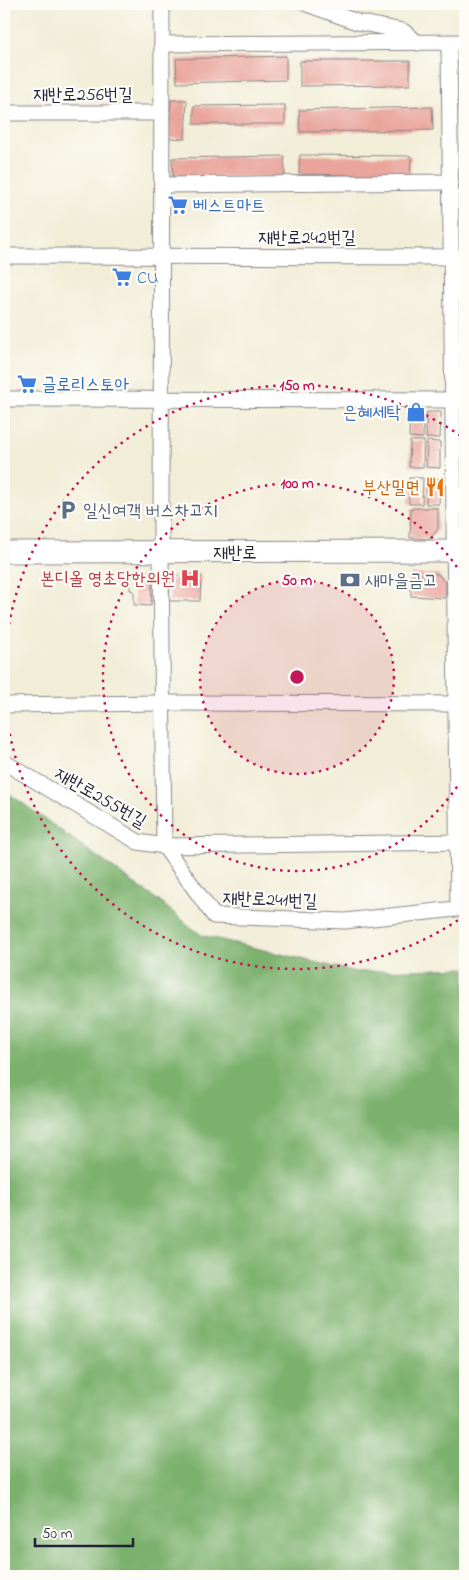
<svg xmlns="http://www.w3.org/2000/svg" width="469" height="1580" font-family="'Indie Flower','Poor Story',sans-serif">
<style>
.built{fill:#f2d4be}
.forest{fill:#7cb16d;stroke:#4f6a54}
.building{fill:#e9a59c}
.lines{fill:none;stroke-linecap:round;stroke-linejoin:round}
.street-casing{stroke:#8a8889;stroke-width:17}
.secondary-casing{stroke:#8a8889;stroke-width:23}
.street{stroke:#fff;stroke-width:15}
.secondary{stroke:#fff;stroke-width:21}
.ring{fill:none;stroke:#c2185b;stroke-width:2.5;stroke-dasharray:2.5 5}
.labels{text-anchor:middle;stroke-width:4.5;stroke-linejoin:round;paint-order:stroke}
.street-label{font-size:18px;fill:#22223b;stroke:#fdfcf7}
.shop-label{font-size:18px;fill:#366cbe;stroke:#fdfcf7;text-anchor:start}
.food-label{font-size:18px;fill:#c56008;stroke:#fdfcf7;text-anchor:end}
.service-label{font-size:18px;fill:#4e5e75;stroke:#fdfcf7;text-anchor:start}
.health-label{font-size:18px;fill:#be3a42;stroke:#fdfcf7;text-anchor:end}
.centre{fill:#c2185b;stroke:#fdfcf7;stroke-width:2.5}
.ring-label{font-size:15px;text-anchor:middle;font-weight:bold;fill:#c2185b;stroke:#fdfcf7;stroke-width:4.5;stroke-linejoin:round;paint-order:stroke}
</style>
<rect width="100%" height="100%" fill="#fdfcf7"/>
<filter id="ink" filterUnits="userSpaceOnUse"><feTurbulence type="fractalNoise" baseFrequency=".02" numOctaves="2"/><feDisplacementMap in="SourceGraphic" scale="10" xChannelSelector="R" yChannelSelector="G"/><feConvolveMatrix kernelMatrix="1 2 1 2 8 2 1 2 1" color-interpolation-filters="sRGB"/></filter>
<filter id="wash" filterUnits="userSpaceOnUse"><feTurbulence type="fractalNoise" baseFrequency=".0096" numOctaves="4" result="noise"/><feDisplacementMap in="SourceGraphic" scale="20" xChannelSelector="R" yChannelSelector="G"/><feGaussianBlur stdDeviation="1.12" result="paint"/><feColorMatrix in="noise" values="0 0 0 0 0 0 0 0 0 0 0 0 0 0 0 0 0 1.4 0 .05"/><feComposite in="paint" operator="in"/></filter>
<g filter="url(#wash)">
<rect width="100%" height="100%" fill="#f2edd7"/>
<path class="built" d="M4 409H10L11 467H4Z"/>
<path class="forest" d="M4 790 159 901 201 935 356 972 465 968V1576H4Z"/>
<g id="blocks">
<g class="building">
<path d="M286 56V80L177 83 176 59Z"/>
<path d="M300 61H410V85L300 86Z"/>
<path d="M171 100H187L185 139 169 138Z"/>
<path d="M285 105V124H194V106Z"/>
<path d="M432 107 433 130 300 132 299 110Z"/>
<path d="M300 155 411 156 410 176 299 174Z"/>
<path d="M284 156 285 176 173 178 172 158Z"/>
<path d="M410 411 424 412 423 438 409 437Z"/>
<path d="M427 412H441L440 438H426Z"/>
<path d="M410 441H424L423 467H409Z"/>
<path d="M427 441 440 442V468L426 467Z"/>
<path d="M409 478H423L422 504H409Z"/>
<path d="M427 478 440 479 439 504H426Z"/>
<path d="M411 508H438V529L430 539 410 538Z"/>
<path d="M180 574 201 575 200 601H169L170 582Z"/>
<path d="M411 574H438L446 584 445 598 411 596Z"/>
<path d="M464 575H465V603H462Z"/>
<path d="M130 577H148L152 583 151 606 134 605V591L130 590Z"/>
</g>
</g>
</g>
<g filter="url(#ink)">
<use href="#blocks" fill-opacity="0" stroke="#8a8889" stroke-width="1"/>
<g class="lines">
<defs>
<g id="street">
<path d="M162 4 161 553 164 846"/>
<path d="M307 4 357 22 403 31 418 43"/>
<path d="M449 43 458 908"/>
<path d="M162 44 465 42"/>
<path d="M4 113H162"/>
<path d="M162 185 451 182"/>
<path d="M4 256 465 257"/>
<path d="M4 399 465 400"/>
<path d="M4 705 163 703 465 704"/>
<path d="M4 762 138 842 164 846 465 842"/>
<path d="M164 846 214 916 345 921 465 908"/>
</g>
<path id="secondary" d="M4 552 465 551"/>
</defs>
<use href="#street" class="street-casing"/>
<use href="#secondary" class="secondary-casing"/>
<use href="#street" class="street"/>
<use href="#secondary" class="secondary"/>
</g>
</g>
<circle cx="297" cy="677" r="97" fill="#c2185b" fill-opacity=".12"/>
<g class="ring">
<circle cx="297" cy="677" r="97"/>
<path d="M465 774A194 194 0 1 1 465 580"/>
<path d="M464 916A292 292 0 1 1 464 438"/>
</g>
<defs>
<symbol id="supermarket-bare" viewBox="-9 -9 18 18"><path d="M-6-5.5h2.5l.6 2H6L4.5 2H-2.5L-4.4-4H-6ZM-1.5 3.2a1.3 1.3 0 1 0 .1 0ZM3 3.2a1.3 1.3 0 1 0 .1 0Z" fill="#3f7fe0" stroke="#fdfcf7" stroke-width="2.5" paint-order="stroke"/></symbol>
<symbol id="shop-bare" viewBox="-9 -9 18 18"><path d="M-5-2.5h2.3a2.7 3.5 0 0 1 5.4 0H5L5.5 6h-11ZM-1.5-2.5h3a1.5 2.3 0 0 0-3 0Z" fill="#3f7fe0" stroke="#fdfcf7" stroke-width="2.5" paint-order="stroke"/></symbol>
<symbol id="restaurant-bare" viewBox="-9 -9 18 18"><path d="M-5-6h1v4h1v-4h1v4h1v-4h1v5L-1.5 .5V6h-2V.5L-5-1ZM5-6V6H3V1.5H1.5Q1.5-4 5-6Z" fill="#e8710a" stroke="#fdfcf7" stroke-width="2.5" paint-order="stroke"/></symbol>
<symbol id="parking-bare" viewBox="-9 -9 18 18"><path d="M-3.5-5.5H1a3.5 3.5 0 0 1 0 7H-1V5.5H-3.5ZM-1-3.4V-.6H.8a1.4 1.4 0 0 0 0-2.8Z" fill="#5c6f8a" stroke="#fdfcf7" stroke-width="2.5" paint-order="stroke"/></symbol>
<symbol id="hospital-bare" viewBox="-9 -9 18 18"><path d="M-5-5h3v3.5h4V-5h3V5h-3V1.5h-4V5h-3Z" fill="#e0444e" stroke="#fdfcf7" stroke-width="2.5" paint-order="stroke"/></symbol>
<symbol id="bank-bare" viewBox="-9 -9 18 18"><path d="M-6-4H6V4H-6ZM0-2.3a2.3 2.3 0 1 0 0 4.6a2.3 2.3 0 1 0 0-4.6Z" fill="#5c6f8a" stroke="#fdfcf7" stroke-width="2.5" paint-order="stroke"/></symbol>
</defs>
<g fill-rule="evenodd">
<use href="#supermarket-bare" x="164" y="191" width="28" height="28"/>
<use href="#supermarket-bare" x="108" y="263" width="28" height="28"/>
<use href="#supermarket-bare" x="13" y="370" width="28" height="28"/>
<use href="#shop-bare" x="402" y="398" width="28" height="28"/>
<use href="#restaurant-bare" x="421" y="473" width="28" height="28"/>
<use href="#parking-bare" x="54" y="496" width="28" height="28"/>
<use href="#hospital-bare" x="176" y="564" width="28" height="28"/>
<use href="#bank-bare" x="336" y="566" width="28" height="28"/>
</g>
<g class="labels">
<g class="street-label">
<text x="83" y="100">재반로256번길</text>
<text x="307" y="243">재반로242번길</text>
<text x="235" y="558">재반로</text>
<text transform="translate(101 797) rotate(30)" y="6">재반로255번길</text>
<text transform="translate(270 899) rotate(2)" y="6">재반로241번길</text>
</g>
<g class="shop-label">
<text x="193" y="211">베스트마트</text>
<text x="137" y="283">CU</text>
<text x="42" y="390">글로리스토아</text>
<text x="401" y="418" text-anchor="end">은혜세탁</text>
</g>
<g class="food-label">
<text x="420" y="493">부산밀면</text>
</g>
<g class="service-label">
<text x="83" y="516">일신여객 버스차고지</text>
<text x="365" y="586">새마을금고</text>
</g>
<g class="health-label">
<text x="175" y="584">본디올 영초당한의원</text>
</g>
</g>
<circle cx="297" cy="677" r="8" class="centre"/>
<g class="ring-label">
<text x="297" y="390">150 m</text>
<text x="297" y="488">100 m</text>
<text x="297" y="585">50 m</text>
</g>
<rect width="469" height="1580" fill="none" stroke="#fdfcf7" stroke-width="20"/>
<path d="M35 1538v8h98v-8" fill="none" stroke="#22223b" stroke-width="2.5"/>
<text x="42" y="1538" font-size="15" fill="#22223b" stroke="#fdfcf7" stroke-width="4" paint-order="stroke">50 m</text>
</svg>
